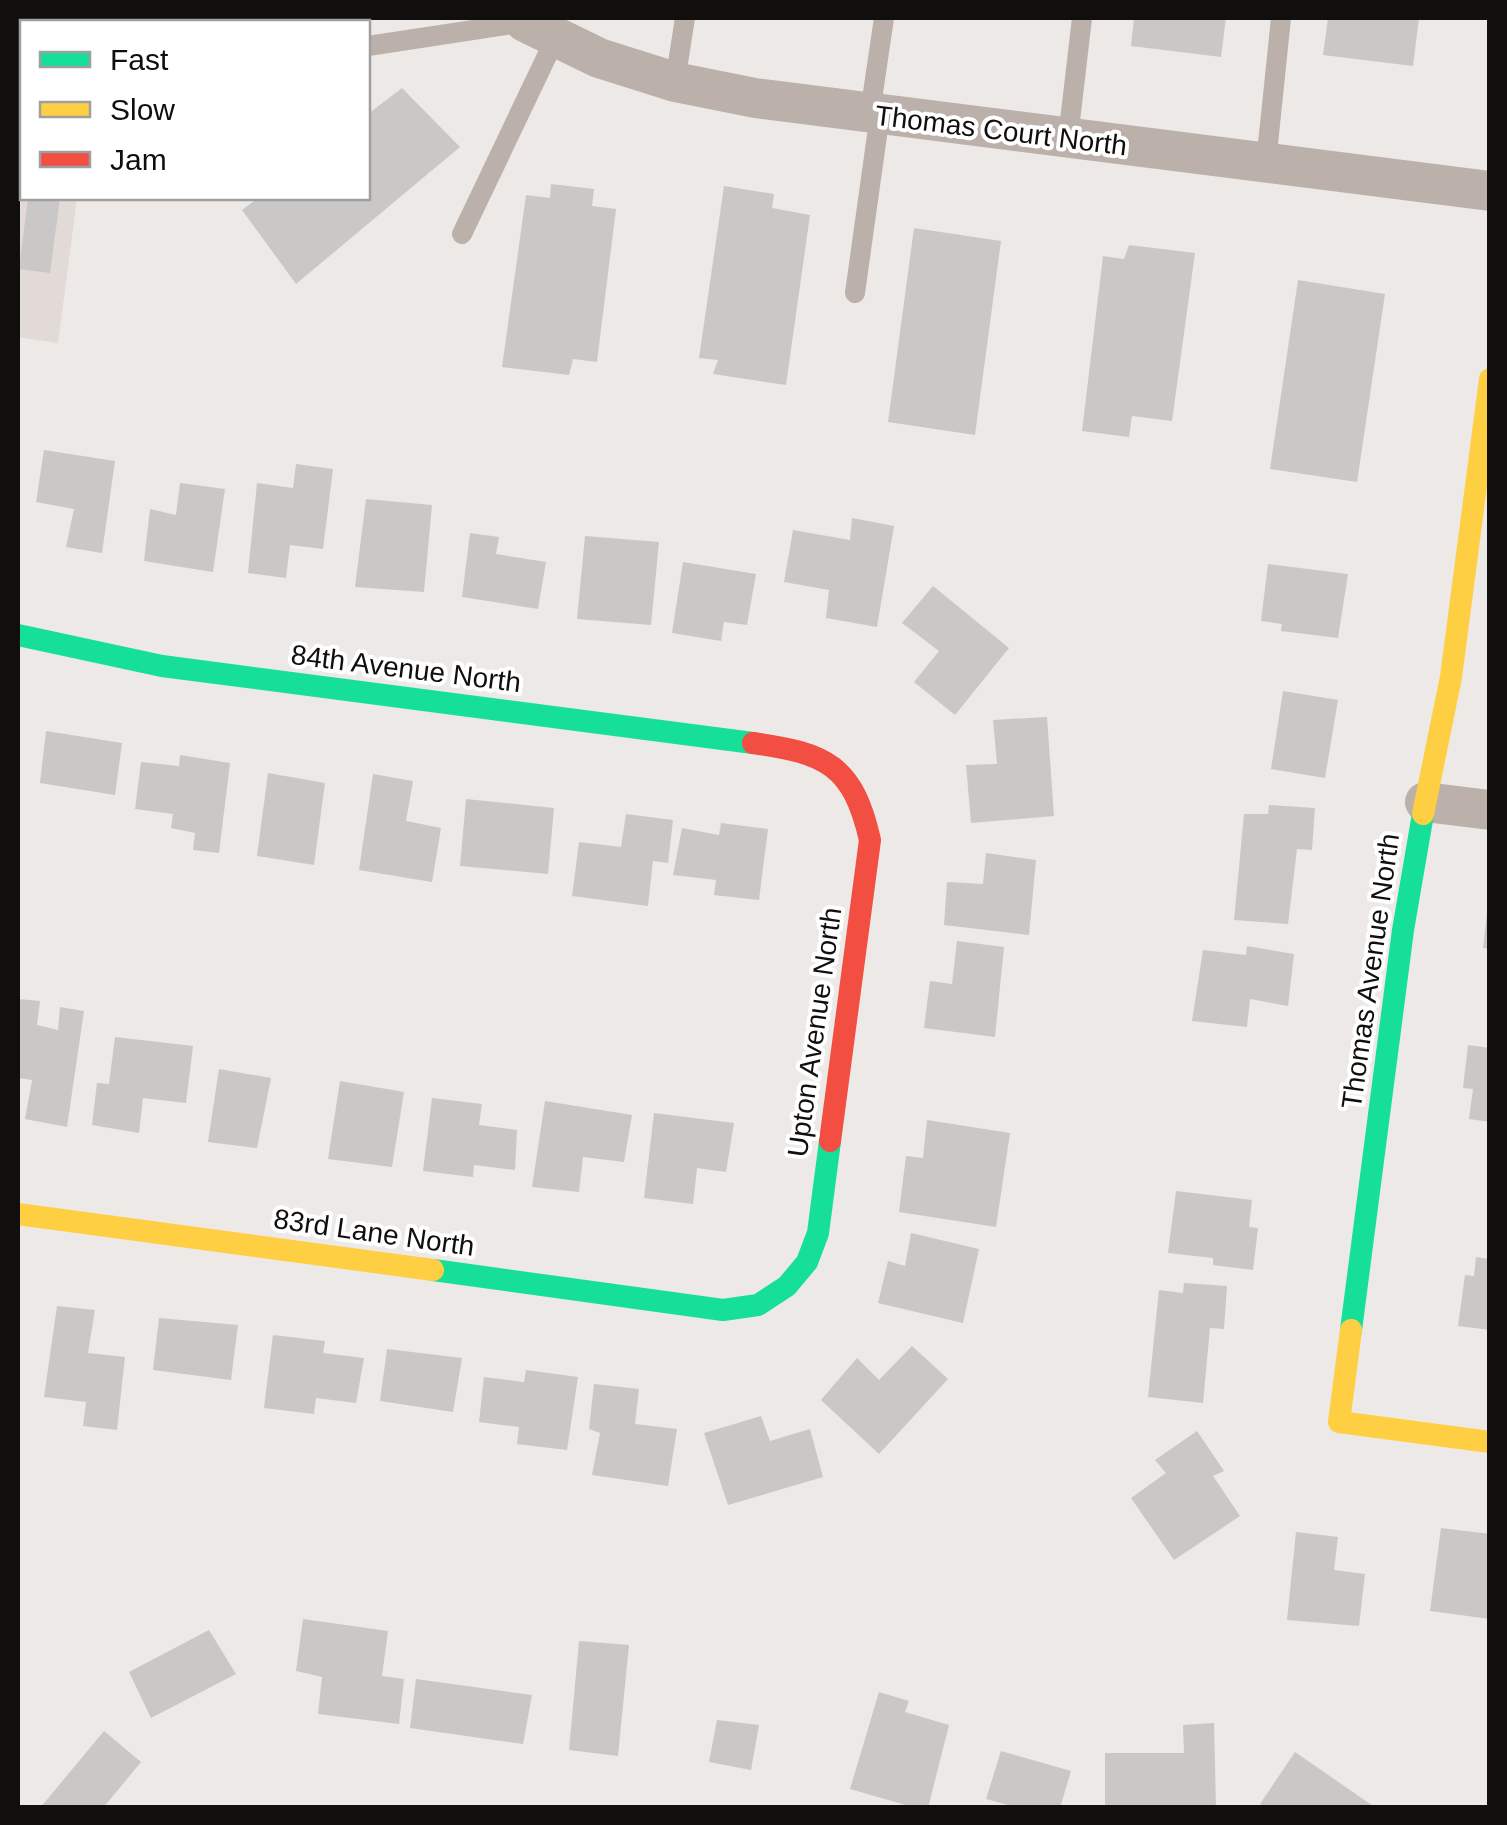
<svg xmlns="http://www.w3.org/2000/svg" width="1507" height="1825" font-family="Helvetica,sans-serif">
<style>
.built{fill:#e1dad6}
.building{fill:#cac8c7}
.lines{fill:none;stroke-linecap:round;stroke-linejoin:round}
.lane{stroke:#bcb0aa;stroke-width:20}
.street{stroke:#bcb0aa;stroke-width:40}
.fast{stroke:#16e098;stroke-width:22}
.slow{stroke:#ffcf43;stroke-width:22}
.jam{stroke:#f24e42;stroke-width:22}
.labels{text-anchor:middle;stroke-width:8;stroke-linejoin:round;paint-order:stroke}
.street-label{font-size:28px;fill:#100f0e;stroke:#fff}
</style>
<rect width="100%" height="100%" fill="#ece9e7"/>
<path class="built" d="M18 18H100V22H22V198H77L58 343 18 337Z"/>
<g class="building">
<path d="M51 18H83L82 22H50Z"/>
<path d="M1134 18H1226L1221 57 1131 46Z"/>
<path d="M1328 18H1419L1413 66 1323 55Z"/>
<path d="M402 88 460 147 296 284 242 210 258 198H368V114Z"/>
<path d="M551 184 594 189 592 206 616 209 597 362 573 359 569 375 502 367 526 195 550 198Z"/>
<path d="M724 186 774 194 772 208 810 215 786 385 713 374 718 360 699 358Z"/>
<path d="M28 198H60L50 273 19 269Z"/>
<path d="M914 228 1001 241 975 435 888 422Z"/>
<path d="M1129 245 1195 253 1172 421 1132 416 1129 437 1082 431 1103 256 1124 259Z"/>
<path d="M1298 280 1385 294 1357 482 1270 469Z"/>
<path d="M44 450 115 461 102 553 66 547 74 509 36 502Z"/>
<path d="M296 464 333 469 323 549 290 545 286 578 248 573 257 483 293 488Z"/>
<path d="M180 483 225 489 213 572 144 561 150 509 176 515Z"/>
<path d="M366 499 432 505 424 592 355 587Z"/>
<path d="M852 518 894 526 877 627 826 618 829 590 784 582 793 530 850 540Z"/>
<path d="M470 533 499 537 496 554 546 562 538 609 462 597Z"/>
<path d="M585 536 659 542 651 625 577 619Z"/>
<path d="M683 562 756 574 747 625 724 622 721 641 672 633Z"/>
<path d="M1268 564 1348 574 1338 638 1281 631 1282 624 1261 621Z"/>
<path d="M933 586 1009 648 955 715 914 682 939 651 902 623Z"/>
<path d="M1283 691 1338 700 1325 778 1271 769Z"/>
<path d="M1047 717 1054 816 971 823 966 765 997 764 993 720Z"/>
<path d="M46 731 122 743 115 795 40 783Z"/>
<path d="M180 755 230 763 219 853 193 850 195 833 171 828 173 814 135 809 141 762 179 766Z"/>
<path d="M268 773 325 783 314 865 257 856Z"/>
<path d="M373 774 413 781 406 821 441 828 432 882 359 870Z"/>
<path d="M466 799 554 808 548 874 460 866Z"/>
<path d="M1269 805 1315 808 1312 850 1297 849 1288 924 1234 920 1244 814H1268Z"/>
<path d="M626 814 673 820 668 863 653 861 648 906 572 896 579 842 621 847Z"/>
<path d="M721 823 768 829 759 900 714 895 716 880 673 875 682 828 719 835Z"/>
<path d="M986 853 1036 860 1029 935 944 925 947 882 983 884Z"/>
<path d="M1487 912H1490V949L1483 948Z"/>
<path d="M957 941 1004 947 995 1037 924 1028 930 981 952 984Z"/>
<path d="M1247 946 1294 954 1288 1006 1250 999 1247 1027 1192 1021 1203 950 1246 955Z"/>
<path d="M18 999 40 1001 37 1025 58 1030 60 1007 84 1011 67 1127 25 1119 32 1080 18 1078Z"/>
<path d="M115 1037 193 1046 186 1103 143 1098 139 1133 92 1125 97 1083 109 1084Z"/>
<path d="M1468 1045 1490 1048V1122L1469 1119 1473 1089 1463 1088Z"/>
<path d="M219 1069 271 1078 257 1148 208 1142Z"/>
<path d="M340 1081 404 1092 392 1167 328 1159Z"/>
<path d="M432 1098 482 1104 479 1125 517 1130 515 1170 474 1165 473 1177 423 1171Z"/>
<path d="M545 1101 632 1115 624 1162 583 1157 579 1192 532 1187Z"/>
<path d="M654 1113 734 1123 726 1172 697 1168 693 1204 644 1198Z"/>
<path d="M927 1120 1010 1133 996 1227 899 1212 906 1156 923 1158Z"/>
<path d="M1176 1191 1252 1200 1249 1227 1258 1228 1253 1270 1213 1265V1258L1168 1253Z"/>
<path d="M911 1233 979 1249 963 1323 878 1303 888 1261 905 1266Z"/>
<path d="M1476 1257 1490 1259V1330L1458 1326 1465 1275 1474 1276Z"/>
<path d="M1184 1283 1227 1286 1224 1329 1210 1328 1203 1403 1148 1397 1159 1290 1183 1293Z"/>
<path d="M57 1306 95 1310 88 1353 125 1357 117 1430 83 1426 86 1402 44 1397Z"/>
<path d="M159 1318 238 1325 231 1380 153 1370Z"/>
<path d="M273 1335 325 1341 323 1353 364 1358 356 1403 316 1398 314 1414 264 1408Z"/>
<path d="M912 1346 948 1379 879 1454 821 1400 857 1358 879 1380Z"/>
<path d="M387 1349 462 1358 453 1412 380 1401Z"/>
<path d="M526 1370 578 1377 567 1450 517 1444 519 1427 479 1422 484 1377 524 1382Z"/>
<path d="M594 1384 639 1389 635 1424 677 1429 668 1486 592 1475 600 1433 589 1429Z"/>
<path d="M761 1416 770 1441 810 1429 823 1477 728 1505 704 1433Z"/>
<path d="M1197 1431 1224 1471 1213 1476 1240 1516 1174 1560 1131 1498 1166 1473 1155 1460Z"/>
<path d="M1441 1528 1490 1534V1619L1430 1611Z"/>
<path d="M1296 1532 1338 1537 1334 1570 1365 1574 1359 1626 1287 1620Z"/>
<path d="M303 1619 388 1631 382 1676 404 1679 399 1724 318 1714 322 1677 296 1671Z"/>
<path d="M209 1630 236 1674 151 1718 129 1672Z"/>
<path d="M579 1641 629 1645 618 1756 569 1750Z"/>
<path d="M416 1679 532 1695 523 1744 410 1728Z"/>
<path d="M879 1692 909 1701 905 1712 949 1725 928 1808H916L850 1789Z"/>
<path d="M717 1720 759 1725 751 1770 709 1762Z"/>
<path d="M1214 1723 1216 1808H1105V1753H1184L1183 1725Z"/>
<path d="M104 1731 141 1762 103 1808H40Z"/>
<path d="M1001 1751 1071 1771 1060 1808H1019L986 1799Z"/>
<path d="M1295 1752 1376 1808H1265L1260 1804Z"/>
</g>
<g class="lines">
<g class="lane">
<path d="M34 22 35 18"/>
<path d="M368 46 525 22 522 18"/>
<path d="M675 82 685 18"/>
<path d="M870 113 884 18"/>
<path d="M1068 138 1082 18"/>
<path d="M1266 163 1281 18"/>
<path d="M18 169 22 126"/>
<path d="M462 234 556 37"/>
<path d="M855 293 880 114"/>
</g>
<g class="street">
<path d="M525 22 599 58 675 82 755 98 1490 191"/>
<path d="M1425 802 1490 810"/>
</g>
<g class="fast">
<path d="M18 635 162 666 753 743"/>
<path d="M433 1270 723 1310 758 1305 787 1286 807 1262 818 1233 830 1141"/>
<path d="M1351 1330 1403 930 1423 814"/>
</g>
<g class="slow">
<path d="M1423 814 1451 677 1490 379"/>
<path d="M18 1214 433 1270"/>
<path d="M1351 1330 1339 1422 1490 1442"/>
</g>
<path class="jam" d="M753 743C826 753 853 765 870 840L830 1141"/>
</g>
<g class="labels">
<g class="street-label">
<text transform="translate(1001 130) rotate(7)" y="10">Thomas Court North</text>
<text transform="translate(406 668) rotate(7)" y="10">84th Avenue North</text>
<text transform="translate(1370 971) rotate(-82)" y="10">Thomas Avenue North</text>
<text transform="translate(814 1032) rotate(-82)" y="10">Upton Avenue North</text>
<text transform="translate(374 1232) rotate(8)" y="10">83rd Lane North</text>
</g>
</g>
<rect width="1507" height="1825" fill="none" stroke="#100f0e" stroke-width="40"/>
<rect x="20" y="20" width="350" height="180" fill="#ffffff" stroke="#9f9f9f" stroke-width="2.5"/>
<rect x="40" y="52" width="50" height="15" fill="#16e098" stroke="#9f9f9f" stroke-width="2.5"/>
<text x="110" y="70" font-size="30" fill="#100f0e">Fast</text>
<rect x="40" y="102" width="50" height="15" fill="#ffcf43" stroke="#9f9f9f" stroke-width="2.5"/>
<text x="110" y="120" font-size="30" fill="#100f0e">Slow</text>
<rect x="40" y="152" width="50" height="15" fill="#f24e42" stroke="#9f9f9f" stroke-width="2.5"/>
<text x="110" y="170" font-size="30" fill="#100f0e">Jam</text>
</svg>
